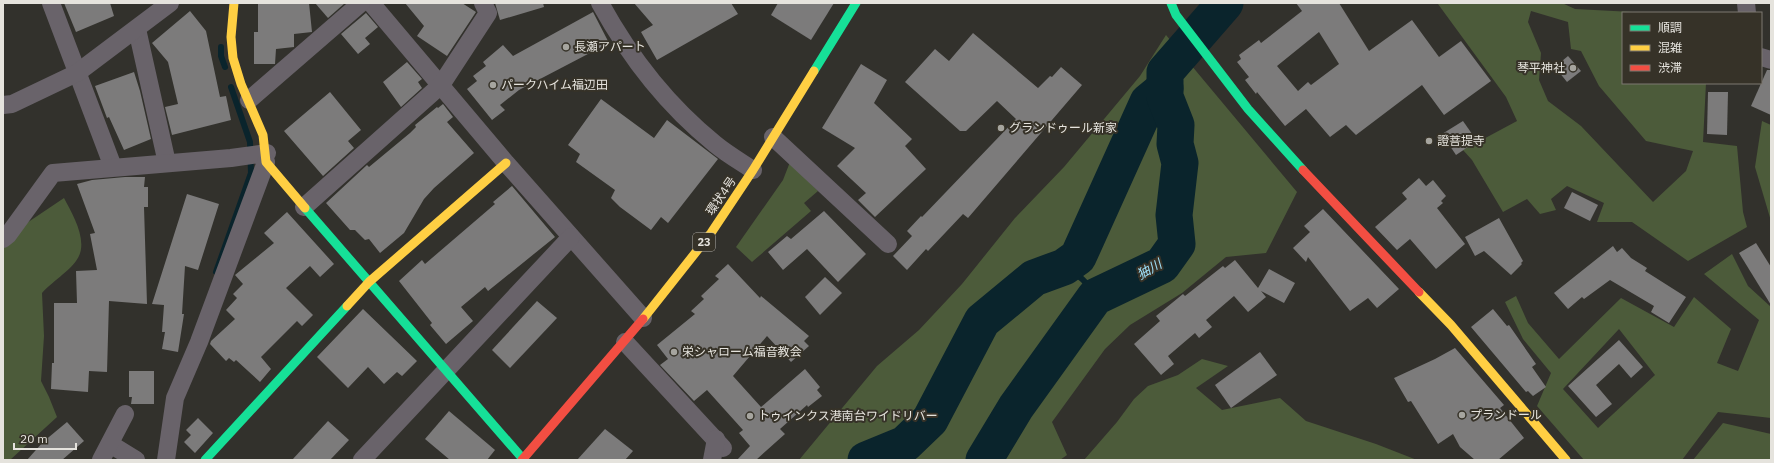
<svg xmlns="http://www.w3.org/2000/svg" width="1774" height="463" font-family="'IBM Plex Sans','Noto Sans JP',sans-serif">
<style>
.green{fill:#4c5b3a;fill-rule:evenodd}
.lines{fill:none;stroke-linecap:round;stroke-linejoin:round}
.stream{stroke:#0a242c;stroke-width:6}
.river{stroke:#0a242c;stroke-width:37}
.building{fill:#7c7b7b;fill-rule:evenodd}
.street{stroke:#69636a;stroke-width:18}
.fast{stroke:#16e098;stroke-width:9}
.slow{stroke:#ffcf43;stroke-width:9}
.jam{stroke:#f24e42;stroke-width:9}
.poi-dot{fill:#a6a59f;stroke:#363228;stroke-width:1.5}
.labels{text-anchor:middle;stroke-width:4;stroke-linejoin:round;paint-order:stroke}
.shield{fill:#363228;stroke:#b0aea7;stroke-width:1}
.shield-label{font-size:11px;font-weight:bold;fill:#e5e3dd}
.poi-label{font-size:12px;fill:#e5e3dd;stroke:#363228;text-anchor:start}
.street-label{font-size:12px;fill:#e5e3dd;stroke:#363228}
.water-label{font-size:13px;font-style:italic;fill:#9fe1fb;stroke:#363228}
</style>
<rect width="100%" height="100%" fill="#32312c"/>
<g class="green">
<path d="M1440 3H1562L1575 9 1652 13H1623V83H1706L1703 142 1737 146 1743 212 1747 227 1688 261 1632 222H1597L1604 203 1567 186 1551 199 1556 210 1540 214 1527 199 1503 212 1472 160 1463 150 1517 121 1506 97 1438 4ZM1531 11 1568 22 1571 49 1581 51 1599 86 1646 141 1693 151 1686 171 1653 202 1581 126 1548 101 1539 80 1541 53 1528 22Z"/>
<path d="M1166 35 1297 192 1266 253 1226 257 1182 293 1130 325 1105 349 1052 422 1067 455 1060 460H799L877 366 919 330 962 284 1015 218 1064 167 1140 76Z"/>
<path d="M1762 121 1771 125V221L1755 167Z"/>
<path d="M790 162 818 191 804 203 811 211 752 262 736 247 783 180Z"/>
<path d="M64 198C73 215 90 243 76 261 70 270 51 283 42 293L44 336 41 381 49 397 57 417 10 460H3V239Z"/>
<path d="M1732 254 1748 286 1771 307V418L1718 412 1682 460H1584L1537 406 1551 373 1523 339 1505 302 1516 296 1528 323 1559 359 1621 298 1674 327 1694 297 1731 329 1717 363 1738 371 1759 320 1704 274ZM1619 329 1655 375 1598 428 1563 389Z"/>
<path d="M1202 359 1228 366 1196 388 1222 410 1280 398 1306 421 1376 444 1417 460H1084L1117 422 1134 399 1148 386 1178 375Z"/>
<path d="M1723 423 1771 434V460H1693Z"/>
</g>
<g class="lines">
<g class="stream">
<path d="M221 47V56L225 67"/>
<path d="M1064 267C1079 275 1088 282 1095 297"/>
<path d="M216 272 251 173 250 142 231 87"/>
<path d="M868 460V459"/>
</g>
<g class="river">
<path d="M866 460 905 444 930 420 982 321 1034 278 1064 267 1078 257 1148 102 1165 88"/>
<path d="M984 460 1016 407 1095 297 1162 265 1177 244 1174 215 1180 163 1175 144 1176 125 1165 97V72L1225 3"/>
</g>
</g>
<g class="building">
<path d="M64 3H110L114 16 76 32Z"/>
<path d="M258 3H309L312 32 294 34V47L276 49 275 64H254V32H258Z"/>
<path d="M315 3H345L328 18Z"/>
<path d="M405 3H462L476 12 447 56 417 36 424 26Z"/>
<path d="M495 3H543L544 7 500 20Z"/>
<path d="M634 3H731L738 14 657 60 641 32 653 25Z"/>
<path d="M778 3H834L811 40 771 15Z"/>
<path d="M1296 3H1339L1369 51 1412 20 1439 57 1461 41 1491 81 1444 115 1422 85 1356 135 1346 125 1330 137 1306 109 1285 126 1257 92 1256 94 1245 80 1249 77 1237 62 1241 59 1239 55 1259 40 1261 43 1302 11ZM1319 32 1339 64 1311 85 1308 82 1298 91 1277 66Z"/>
<path d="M190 11 206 31 220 97 226 96 231 120 172 135 165 107 178 104 168 62 152 43Z"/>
<path d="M593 12 609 43 519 90 500 105 505 110 492 120 467 89 477 81 473 76 486 66 483 62 503 45 513 56Z"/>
<path d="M366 13 378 27 365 38 370 44 358 54 341 34Z"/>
<path d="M973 33 1038 88 1050 76 1052 77 1061 67 1082 85 968 218 963 214 928 251 926 249 907 270 893 256 912 236 907 231 921 216 922 217 1016 119 997 101 966 131H960L905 82 935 49 949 61Z"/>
<path d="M1568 56 1581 71 1567 82 1555 67Z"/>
<path d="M407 62 422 79 418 82 422 88 401 107 383 82Z"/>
<path d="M861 64 887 80 874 103 912 139 905 146 926 169 875 217 858 200 866 193 837 166 855 148 822 128Z"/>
<path d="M1767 70H1771V115L1751 106Z"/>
<path d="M134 72 140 91 151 139 124 150 109 117 107 118 95 86Z"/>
<path d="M330 92 361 130 348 141 354 148 323 176 284 131Z"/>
<path d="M1708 92H1728L1727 135 1707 134Z"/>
<path d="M601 99 654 138 667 120 718 159 668 223 661 217 651 230 620 207 611 198 615 190 576 162 580 154 568 145Z"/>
<path d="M443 104 453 117 447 122 474 153 434 188 424 199 404 233 380 253 369 239 365 240 355 230H350L326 203 367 165 369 167 410 133 416 127 415 125 437 107 438 108Z"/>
<path d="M1463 121 1477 141 1456 155 1442 134Z"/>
<path d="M125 177H145L144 187H148V207H144L147 304 109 301 107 372 89 371 88 392 51 389 52 363H54V303H77L76 271 97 270 90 234 95 233 77 184 92 180Z"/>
<path d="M1419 178 1426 186 1433 180 1446 196 1441 201 1443 203 1437 208 1465 244 1436 269 1410 239 1397 250 1375 227 1407 199 1402 193Z"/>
<path d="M512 186 555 237 488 291 485 287 461 307 473 321 446 344 430 325 432 323 399 281 422 260 425 264 495 204 493 202Z"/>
<path d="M1572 192 1598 205 1590 221 1564 208Z"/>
<path d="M187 194 219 204 198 270 185 266 182 314H184L178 352 162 349 165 332H162L164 305 152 304Z"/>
<path d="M1323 209 1399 289 1377 308 1368 298 1350 311 1308 257 1306 262 1293 248 1310 232 1304 226Z"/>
<path d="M824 211 866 254 838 282 807 249 783 270 768 252 787 236 791 239Z"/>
<path d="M287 212 334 264 320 277 310 266 286 288 313 315 302 326 297 321 261 357 271 369 260 382 236 360 234 362 229 358 226 361 210 344 211 341 235 319 226 310 237 298 233 294 243 284 235 275 274 243 264 233Z"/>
<path d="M1499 218 1523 261 1521 263 1522 264 1511 275 1484 251 1475 256 1465 237Z"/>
<path d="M1756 243 1771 267V305L1739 253Z"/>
<path d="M1613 246 1617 252 1622 248 1631 258 1647 268 1645 271 1686 297 1669 323 1651 312 1654 306 1610 280 1584 299 1582 297 1568 309 1554 293Z"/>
<path d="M1235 260 1258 288 1269 269 1295 283 1284 303 1261 291 1266 297 1248 312 1234 296 1206 320 1212 327 1199 338 1195 333 1168 356 1174 364 1161 375 1134 344 1160 321 1156 316 1183 294 1185 296 1223 266 1225 268Z"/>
<path d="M728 264 760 298 761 296 809 336 804 341 809 346 791 362 767 336 733 376 761 407 805 369 820 387 817 390 822 396 808 407 807 405 780 429 785 434 756 460H737L750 446 739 433 743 430 707 390 694 401 660 365 668 359 657 345 695 314 691 311 704 299 701 296 719 279 715 276Z"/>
<path d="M825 277 842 293 820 315 805 297Z"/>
<path d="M537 301 557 318 510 368 492 350Z"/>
<path d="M363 309 417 361 402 376 397 372 384 384 368 367 348 388 317 357Z"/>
<path d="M1493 309 1507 326 1509 325 1536 364 1532 367 1546 387 1533 396 1528 391 1526 392 1471 327Z"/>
<path d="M1619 340 1643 367 1631 378 1619 364 1596 385 1612 404 1596 417 1568 386Z"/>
<path d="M1455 348 1504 405 1500 408 1524 438 1498 460H1475L1460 447 1453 434 1438 444 1411 401 1408 402 1394 378 1435 359Z"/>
<path d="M1260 352 1277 375 1231 408 1215 385Z"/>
<path d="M129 371H154V404H131L132 397H129Z"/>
<path d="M449 411 495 450 487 460H450L425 439Z"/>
<path d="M198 418 213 433 195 453 184 442 191 435 186 430Z"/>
<path d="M328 421 349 440 330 460H292Z"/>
<path d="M67 422 84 441 62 460H27L43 442Z"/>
<path d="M605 429 633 451 625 460H577Z"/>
</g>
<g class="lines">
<g class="street">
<path d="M51 3 113 167"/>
<path d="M371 3 506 163 643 318"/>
<path d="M600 3C629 56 668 106 715 144 727 154 741 162 753 170"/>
<path d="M1746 3 1747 13"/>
<path d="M137 29 167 163"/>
<path d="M1761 57 1771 60"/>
<path d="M249 100 361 3"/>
<path d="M3 105 12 104 77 73 170 3"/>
<path d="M773 137 888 244"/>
<path d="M304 207 441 85 488 13 483 3"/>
<path d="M3 239 8 235 53 173 231 158 267 153"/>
<path d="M625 342 723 448"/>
<path d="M110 444 136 460"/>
<path d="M101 460 125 414"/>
<path d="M166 460 175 398 199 342 266 162"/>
<path d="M362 460 571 237"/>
<path d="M712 460 716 439"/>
</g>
<g class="fast">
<path d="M1171 3 1176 15 1248 109 1303 170"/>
<path d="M814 71 856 3"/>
<path d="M305 208 523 459"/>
<path d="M205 460 347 306"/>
</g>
<g class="slow">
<path d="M234 3 231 37 233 58 241 84 263 135 266 162 305 208"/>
<path d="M1419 292 1451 325 1566 460"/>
<path d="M347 306 369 282 506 163"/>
<path d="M643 319 711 233 753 170 814 71"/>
</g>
<g class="jam">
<path d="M1303 170 1419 292"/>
<path d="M522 460 643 319"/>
</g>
</g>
<g class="poi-dot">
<circle cx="566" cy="47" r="4"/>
<circle cx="1573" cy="68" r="4"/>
<circle cx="493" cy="85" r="4"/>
<circle cx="1001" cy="128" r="4"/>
<circle cx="1429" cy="141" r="4"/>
<circle cx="674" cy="352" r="4"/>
<circle cx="1462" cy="415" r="4"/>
<circle cx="750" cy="416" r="4"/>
</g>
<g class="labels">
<rect class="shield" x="693" y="233" width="22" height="18" rx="3"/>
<g class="shield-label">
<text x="704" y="246">23</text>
</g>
<g class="poi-label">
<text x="574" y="51">長瀬アパート</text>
<text x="1565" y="72" text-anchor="end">琴平神社</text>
<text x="501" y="89">パークハイム福辺田</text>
<text x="1009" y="132">グランドゥール新家</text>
<text x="1437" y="145">證菩提寺</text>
<text x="682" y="356">栄シャローム福音教会</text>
<text x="1470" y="419">プランドール</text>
<text x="758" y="420">トゥインクス港南台ワイドリバー</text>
</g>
<g class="street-label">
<text transform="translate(721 196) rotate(-56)" y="4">環状4号</text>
</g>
<g class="water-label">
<text transform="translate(1149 269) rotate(-30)" y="5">㹨川</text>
</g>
</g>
<rect width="1774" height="463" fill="none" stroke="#e5e3dd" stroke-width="8"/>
<rect x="1622" y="12" width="140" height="72" fill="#363228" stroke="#7c7970"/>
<rect x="1630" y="25" width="20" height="6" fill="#16e098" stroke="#7c7970"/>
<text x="1658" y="32" font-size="12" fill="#e5e3dd">順調</text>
<rect x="1630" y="45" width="20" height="6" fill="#ffcf43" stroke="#7c7970"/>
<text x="1658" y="52" font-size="12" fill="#e5e3dd">混雑</text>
<rect x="1630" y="65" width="20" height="6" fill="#f24e42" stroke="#7c7970"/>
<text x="1658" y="72" font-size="12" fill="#e5e3dd">渋滞</text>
<path d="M14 443v6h62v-6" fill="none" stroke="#e5e3dd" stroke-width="2"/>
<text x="20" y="443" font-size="12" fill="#e5e3dd" stroke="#363228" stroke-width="3" paint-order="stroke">20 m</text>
</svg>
